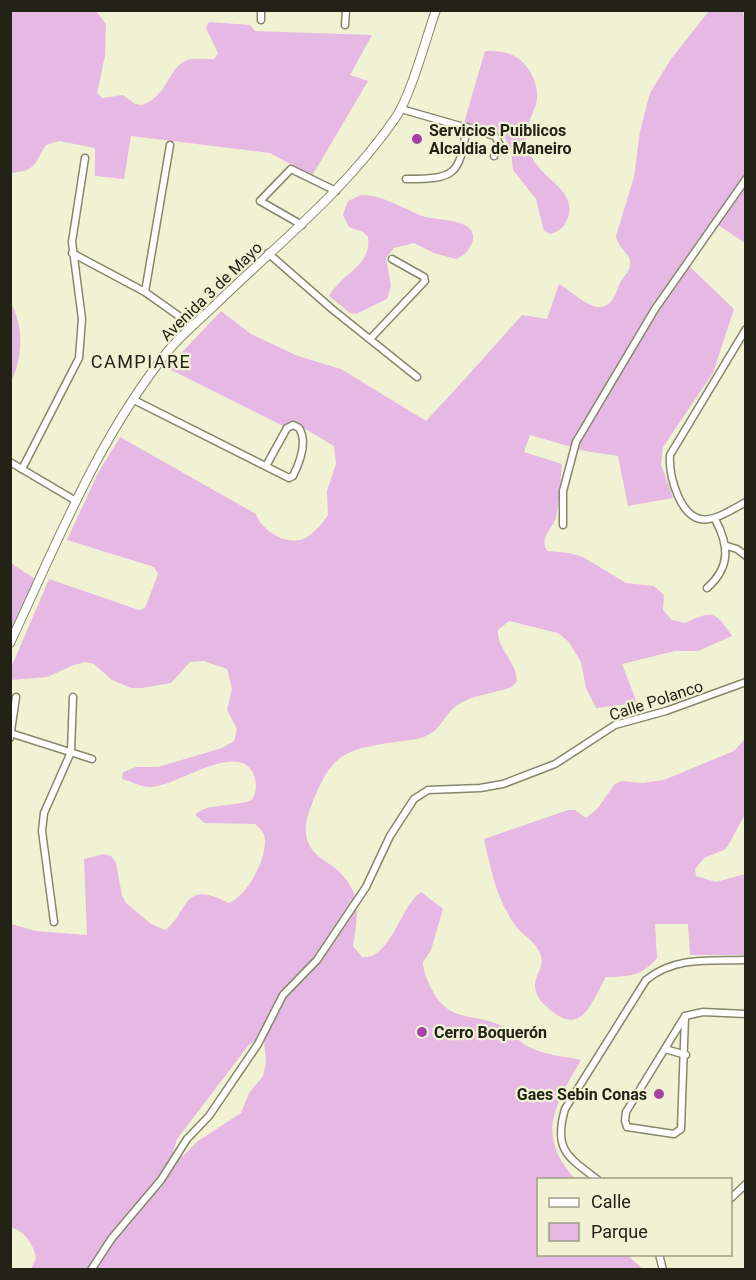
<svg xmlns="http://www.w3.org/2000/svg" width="756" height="1280" font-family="Roboto,sans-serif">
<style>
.green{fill:#e5b9e3;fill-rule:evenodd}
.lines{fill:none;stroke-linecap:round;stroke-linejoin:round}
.minor-casing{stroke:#87876c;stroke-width:9}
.tertiary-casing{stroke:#87876c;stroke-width:10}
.minor{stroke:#fff;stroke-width:6}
.tertiary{stroke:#fff;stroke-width:8}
.poi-dot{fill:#a642a7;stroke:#f1f2d3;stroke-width:2}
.labels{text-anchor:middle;stroke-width:4.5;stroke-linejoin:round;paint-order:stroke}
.poi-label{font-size:16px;font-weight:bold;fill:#222217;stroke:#f1f2d3;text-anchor:start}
.street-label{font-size:16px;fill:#222217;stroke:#f1f2d3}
.neighbourhood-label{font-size:18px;letter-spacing:1.5px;fill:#222217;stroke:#f1f2d3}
</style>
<rect width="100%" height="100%" fill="#f1f2d3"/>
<g class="green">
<path d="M10 11H96L106 24 105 56 97 93 102 98 123 95 135 104 142 105C168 96 167 70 185 61 195 57 204 60 214 59L218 53 206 28 209 22 250 25 255 31 372 35 350 75 368 81 312 176 270 153 131 136 124 179 95 176V148L59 141 46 145C33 165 38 170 11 173Z"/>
<path d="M709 11H743L746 32 745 243 718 225 689 266 734 309 713 373 663 447 661 464 673 498 628 506 618 456 585 451 530 435 524 452 562 464C560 481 560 500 556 517 552 530 539 537 547 551L569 553 583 557 626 583 654 586 664 595 663 610 672 620 685 623C713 610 715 611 732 636L698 651H675L622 664 637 703 596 708 586 688 581 662 569 642 558 633 509 621 498 630C497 649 516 661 517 681L512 687C494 694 472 694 456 706 444 715 441 729 428 735 418 740 407 740 396 742 345 749 331 754 312 804 306 818 302 834 311 848 317 857 326 861 335 868 363 892 358 913 353 946L362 957C391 960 400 906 421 892L443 909 431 950 423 962C423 971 427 979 431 988 449 1024 472 1012 502 1026 511 1030 518 1041 527 1046 544 1055 563 1056 581 1060 555 1105 535 1135 575 1179L538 1180V1254L627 1255 643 1269H31L36 1258C33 1243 25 1232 11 1227V924L36 931 87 935 84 859 104 854 111 856 116 863 122 896 126 903 151 924 165 930C185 917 183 885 215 897 220 898 223 901 228 903 247 898 270 854 264 834 262 830 258 827 255 824L205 823 195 815C205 803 235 807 252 800 257 791 257 783 253 773 236 740 176 788 149 787 141 787 131 781 122 779L123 772 136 767H158L222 748 234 741 237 729 227 710 232 689 227 669 204 661 190 662 171 683 142 688H131L112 680 94 664 86 662 74 665 47 677 11 680V668L49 579 139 610 145 608 158 574 154 567 67 540 98 473 120 437 256 514C261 530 286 546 303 539 314 534 322 524 328 515L327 491 336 464 334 446 292 421 287 428 167 368 221 311 251 334 298 356 341 369 426 421C459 386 490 351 522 315L547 319 559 284C583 299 606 327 619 285 621 278 630 272 630 265 632 254 617 248 616 236L634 177 640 131 650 93 671 59ZM258 1038 264 1040 266 1062 263 1076 249 1093 241 1113 198 1141 183 1156 177 1157 173 1152 177 1139 248 1046Z"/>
<path d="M485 51C494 51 503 51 512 55 529 62 541 86 536 104 532 117 523 130 527 144 528 150 532 159 536 164 549 182 578 194 567 220 564 228 558 232 550 234L544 231 536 199 513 170 511 149 504 136 464 123Z"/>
<path d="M361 195C383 195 402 208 422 216 437 221 481 218 472 243 468 252 465 255 456 259L434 253 414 243 394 248 386 258 391 286 387 299 356 314 350 313 329 296C343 272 372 266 368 237L363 232 349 227 343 215 348 201Z"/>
<path d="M11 303C24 328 23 356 11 382Z"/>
<path d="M11 563 35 579 11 633Z"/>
<path d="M745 739V814L729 844 724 850 704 858 695 869 696 876 716 882 745 874V955H690L688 924H655L657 958C642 976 628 977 606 977 593 999 583 1036 553 1012 544 1005 537 999 535 987 534 972 549 966 537 948 532 939 521 934 515 925 496 898 491 870 484 839L568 810H575L586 818 597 809 615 784 622 781 643 783 664 780 734 751Z"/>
</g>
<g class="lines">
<defs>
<g id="minor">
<path d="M261 20V10"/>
<path d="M345 25 346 10"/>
<path d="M401 109 495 136 500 145 494 156"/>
<path d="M406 179C455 179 459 176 467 127"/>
<path d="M302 225 260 201 291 169 336 191"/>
<path d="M72 253 145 292 193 326"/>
<path d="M268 253 332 309 417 377"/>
<path d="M145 292 170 145"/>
<path d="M746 329 670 455C669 470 672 482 678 496 695 534 717 518 746 502"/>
<path d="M370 339 425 281 424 277 392 259"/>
<path d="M134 400C185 426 237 452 289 478L293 476C300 462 308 442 299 428L293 425 287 428 266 466"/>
<path d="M10 462 76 501"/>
<path d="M22 469 79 358 82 319 72 242 85 158"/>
<path d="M563 525V491L576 442 655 309 746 179"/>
<path d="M727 546 737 549 746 556"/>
<path d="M707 588C731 567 729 545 715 519"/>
<path d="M10 733 92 759"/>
<path d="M10 738 16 697"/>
<path d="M54 922 42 831 44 813 71 752 73 697"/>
<path d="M685 1016 681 1129 674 1134 627 1127 625 1121 626 1112 685 1016 703 1012 746 1014"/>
<path d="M665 1049 686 1055"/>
<path d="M598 1180C568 1157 553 1150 565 1109L646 980C675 956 710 961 746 960"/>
<path d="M730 1199 746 1184"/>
<path d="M659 1254 663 1270"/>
<path d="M91 1270 112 1238 161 1180 187 1139 209 1116 258 1044 283 995 317 960 366 887 390 836 414 799 428 790 480 788 503 784 555 764 615 725 666 711 746 682"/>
</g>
<path id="tertiary" d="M10 643C57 543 98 438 168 351 182 334 201 319 217 303 279 243 347 189 396 117 411 95 426 38 436 10"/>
</defs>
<use href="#minor" class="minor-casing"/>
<use href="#tertiary" class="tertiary-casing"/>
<use href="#minor" class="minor"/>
<use href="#tertiary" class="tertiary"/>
</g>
<g class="poi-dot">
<circle cx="417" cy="139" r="6"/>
<circle cx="422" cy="1032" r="6"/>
<circle cx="659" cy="1094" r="6"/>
</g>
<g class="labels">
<g class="poi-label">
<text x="429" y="136">Servicios Puiblicos<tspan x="429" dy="18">Alcaldia de Maneiro</tspan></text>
<text x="434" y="1038">Cerro Boquerón</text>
<text x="647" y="1100" text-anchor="end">Gaes Sebin Conas</text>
</g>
<g class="street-label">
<text transform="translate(211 291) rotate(-44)" y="6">Avenida 3 de Mayo</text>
<text transform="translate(656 700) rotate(-18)" y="6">Calle Polanco</text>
</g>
<g class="neighbourhood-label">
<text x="141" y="368">CAMPIARE</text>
</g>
</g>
<rect width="756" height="1280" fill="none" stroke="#222217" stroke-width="24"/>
<rect x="537" y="1178" width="195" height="78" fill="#f1f2d3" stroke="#9e9f88" stroke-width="1.5"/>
<rect x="549" y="1198" width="30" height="9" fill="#ffffff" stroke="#9e9f88" stroke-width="1.5"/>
<text x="591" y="1208" font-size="18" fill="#222217">Calle</text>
<rect x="549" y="1223" width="30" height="18" fill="#e5b9e3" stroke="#9e9f88" stroke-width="1.5"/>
<text x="591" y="1238" font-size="18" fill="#222217">Parque</text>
</svg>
